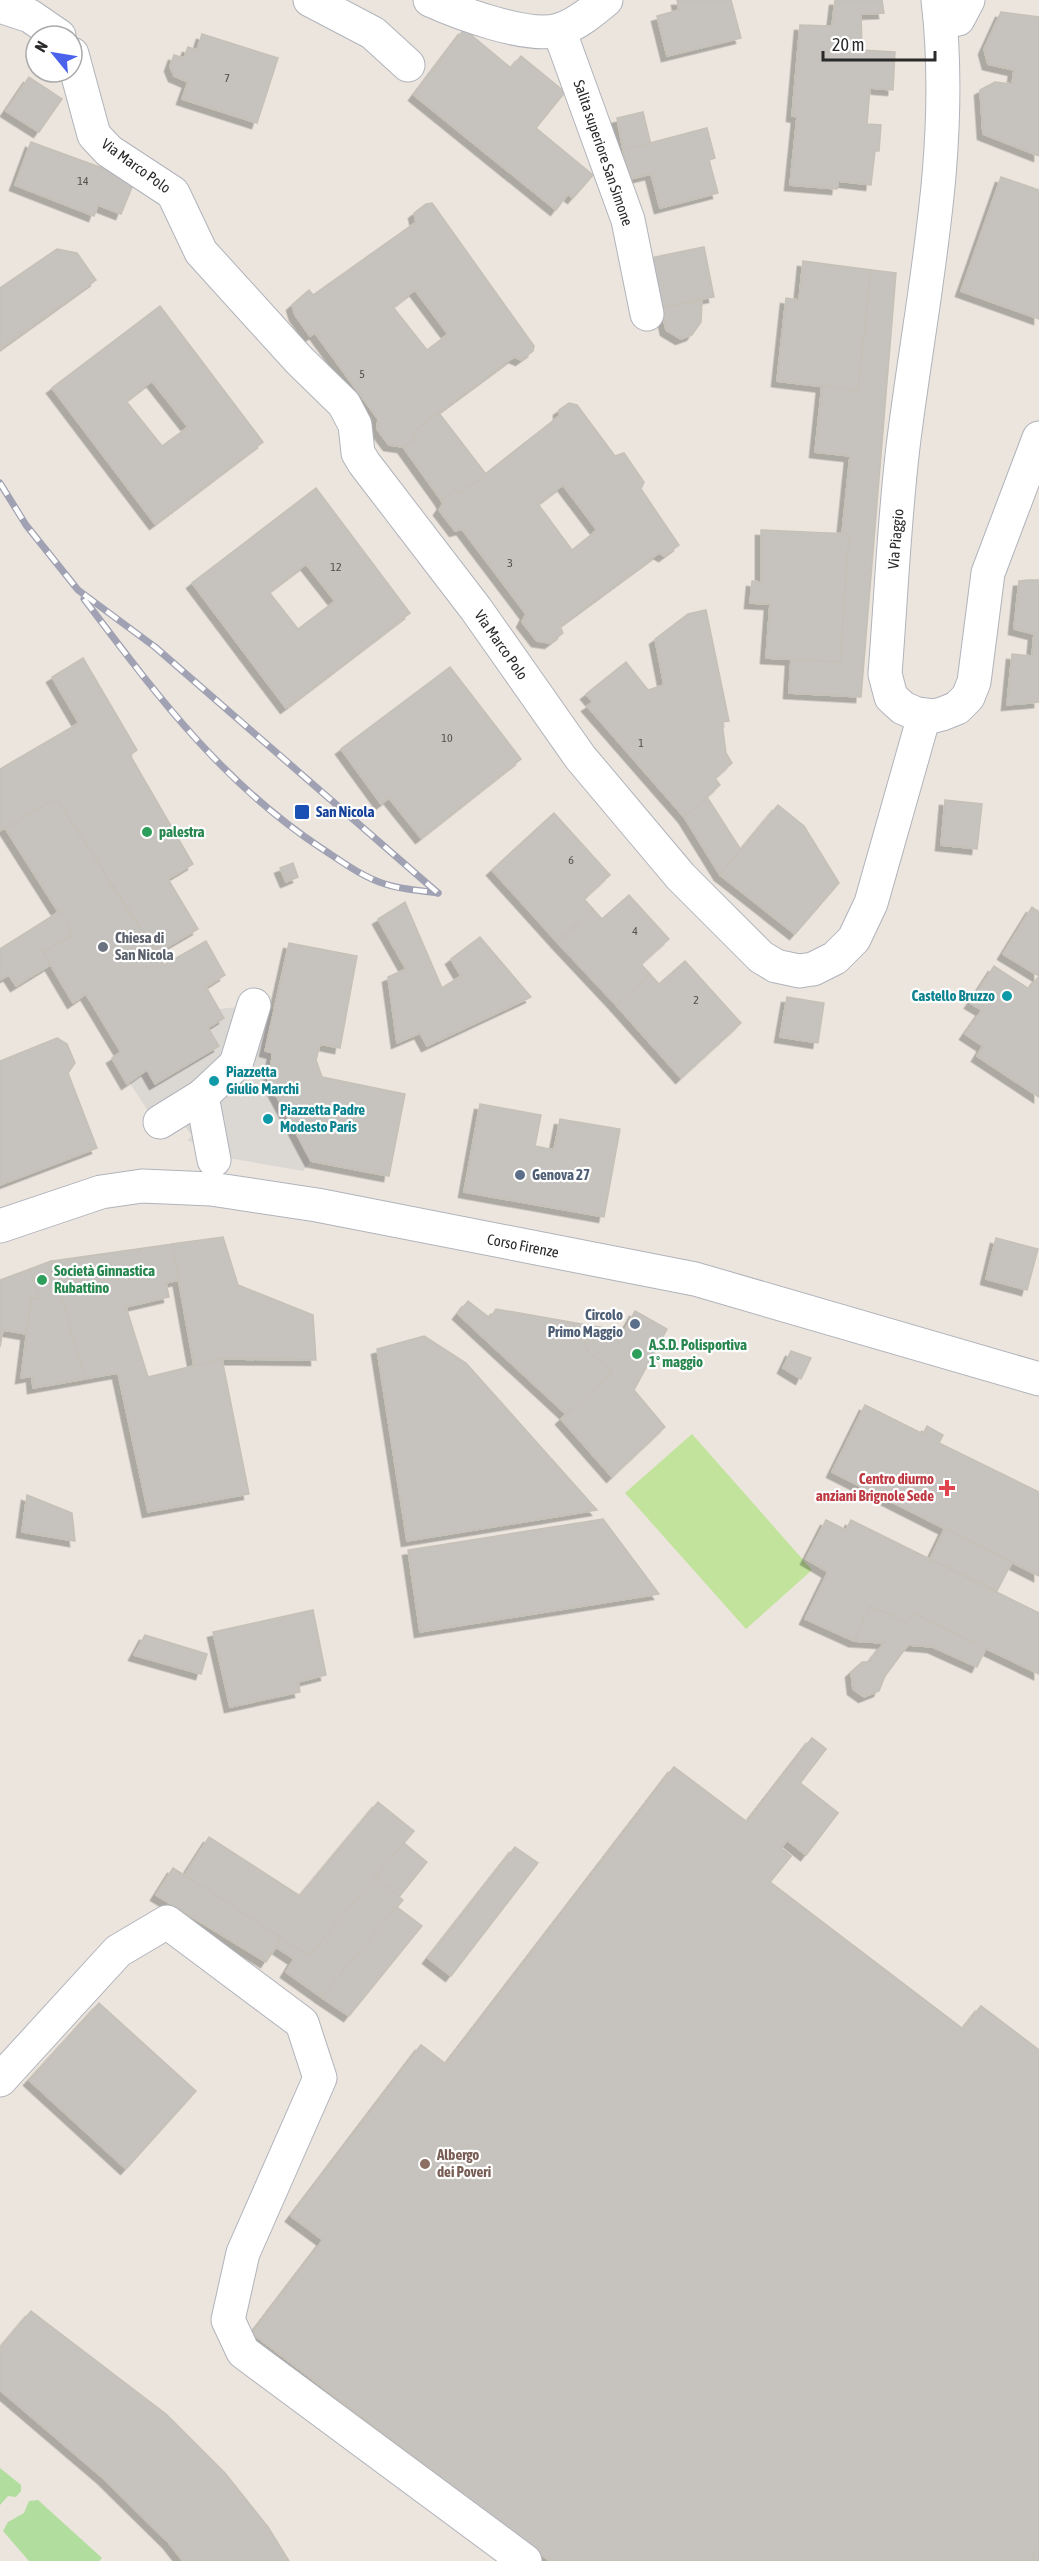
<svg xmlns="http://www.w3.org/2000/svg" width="1039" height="2561" font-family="'Asap Condensed',sans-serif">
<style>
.green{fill:#b1dd9e}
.pitch{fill:#c2e39b}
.plaza{fill:#dbd8d4}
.building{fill:#c6c2bd;stroke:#c6c1b7;stroke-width:1.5;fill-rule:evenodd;filter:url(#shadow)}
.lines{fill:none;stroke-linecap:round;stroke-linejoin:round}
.minor-casing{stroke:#b1b3bc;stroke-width:35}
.minor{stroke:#fff;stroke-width:33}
.rail-casing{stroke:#a0a2b3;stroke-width:7}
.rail{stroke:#fff;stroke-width:4.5;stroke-dasharray:14;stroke-linecap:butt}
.transit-dot{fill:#1a4fb4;stroke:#fff;stroke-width:2}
.leisure-dot{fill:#2e9e5b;stroke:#fff;stroke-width:2}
.worship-dot{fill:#6b7280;stroke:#fff;stroke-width:2}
.culture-dot{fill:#0f9aa8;stroke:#fff;stroke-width:2}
.service-dot{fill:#5c6f8a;stroke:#fff;stroke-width:2}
.health-dot{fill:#e0444e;stroke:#fff;stroke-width:2}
.education-dot{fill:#8d6e63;stroke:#fff;stroke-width:2}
.labels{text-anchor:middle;stroke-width:4.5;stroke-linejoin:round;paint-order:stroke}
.number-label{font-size:12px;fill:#51504f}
.street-label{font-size:15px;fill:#2a2a2a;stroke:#fff}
.transit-label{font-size:15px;font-weight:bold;fill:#164399;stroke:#fff;text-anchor:start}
.leisure-label{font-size:15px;font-weight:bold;fill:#27864d;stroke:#fff;text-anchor:start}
.worship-label{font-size:15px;font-weight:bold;fill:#5b616d;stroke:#fff;text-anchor:start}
.culture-label{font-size:15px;font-weight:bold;fill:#0d838f;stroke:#fff;text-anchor:start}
.service-label{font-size:15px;font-weight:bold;fill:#4e5e75;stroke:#fff;text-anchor:start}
.health-label{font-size:15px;font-weight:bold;fill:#be3a42;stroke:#fff;text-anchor:end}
.education-label{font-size:15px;font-weight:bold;fill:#785e54;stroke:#fff;text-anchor:start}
</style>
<defs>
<filter id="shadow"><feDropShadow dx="-5.5" dy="5.5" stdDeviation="0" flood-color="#0004"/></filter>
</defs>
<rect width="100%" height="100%" fill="#ebe5dd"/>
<g class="green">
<path d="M0 2468 21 2485V2491L16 2497 8 2496 0 2505Z"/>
<path d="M38 2500 102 2558 99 2561H29L3 2531 8 2522 24 2513 29 2501Z"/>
</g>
<path class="pitch" d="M692 1434 812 1570 746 1629 625 1493Z"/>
<path class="plaza" d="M254 1005 276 1010 268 1080 311 1161 303 1171 228 1158 187 1140 192 1136 185 1126 160 1129 129 1082 224 1018 219 1009Z"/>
<g class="building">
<path d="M677 0H731L741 38 667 56 657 16 679 10Z"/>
<path d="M835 0H882L884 13 861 14 862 50 895 52 893 90 870 88 867 124 881 125 879 151H875L871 185 838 181 837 189 790 185 797 117 792 116 800 25 832 26Z"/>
<path d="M1001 12 1039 17V156L983 134 980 90 995 82 1012 84 1014 70 988 64 984 49Z"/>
<path d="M464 29 511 68 521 56 565 92 536 128 593 175 573 198 568 194 556 210 414 95Z"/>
<path d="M202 34 278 58 257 123 182 99 188 82 174 76 170 66 174 55 184 58 188 47 197 50Z"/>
<path d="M29 77 62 99 39 132 6 111Z"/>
<path d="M643 112 651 145 623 150 617 118Z"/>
<path d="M707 128 715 158 709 160 718 193 660 208 651 174 630 179 623 150Z"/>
<path d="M31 142 135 180 121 214 98 205 94 216 15 185Z"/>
<path d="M1001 177 1039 190V319L961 291Z"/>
<path d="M432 203 534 346 533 351 521 360 514 357 414 431 415 438 403 447 389 445 377 429 378 419 315 333 310 336 295 315 292 305 309 290 313 295 416 222 414 213 426 204ZM415 290 448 334 427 350 393 307Z"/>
<path d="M704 247 714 297 661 307 650 258Z"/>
<path d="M57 249 77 253 96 280 0 349V288Z"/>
<path d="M803 261 871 270 858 391 777 381 786 298 799 300Z"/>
<path d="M871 270 896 273 861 697 789 693 791 659 840 662 849 534H842L850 456 815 452 822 385 858 391Z"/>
<path d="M702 301 701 322 692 335 681 339 666 330 661 307Z"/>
<path d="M160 306 263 442 155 524 52 388ZM152 381 188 427 162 446 126 401Z"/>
<path d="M569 403 577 405 615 456 624 453 644 482 641 489 679 545 664 556 659 553 560 626 563 633 550 643 537 641 522 622 526 614 462 529 455 531 439 510 443 504 441 500 455 490 461 493 559 416V410ZM563 485 597 530 572 550 538 504Z"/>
<path d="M439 413 486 474 461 493 455 490 441 500 403 447 415 438 414 431Z"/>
<path d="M316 488 410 613 286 708 192 583ZM306 564 335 601 298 629 269 592Z"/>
<path d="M761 530 849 534 840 662 766 658 770 604 750 603 752 581 761 582Z"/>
<path d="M1028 580H1039V702L1007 705 1012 654 1032 656 1034 634 1014 629 1019 581Z"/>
<path d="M706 610 729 721 722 722 726 753 732 763 715 778 720 785 684 817 587 706 593 702 586 694 626 662 648 690 664 685 655 639 688 614Z"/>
<path d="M83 658 137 750 130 755 193 864 168 879 198 929 157 953 56 798 0 831V769L79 723 52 677Z"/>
<path d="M450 667 521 759 421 838 389 798 381 804 341 749Z"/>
<path d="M707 797 741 850 720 875 684 817Z"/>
<path d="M56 798 164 965 206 941 225 975 206 987 224 1018 208 1028 219 1046 155 1084 147 1070 127 1084 112 1058 121 1052 86 994 73 1003 43 952 73 935 5 828Z"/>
<path d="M945 800 982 804 977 849 941 845Z"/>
<path d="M778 805 804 826 839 883 795 934 720 875Z"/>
<path d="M554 813 610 875 584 899 593 909 557 942 492 870Z"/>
<path d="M293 863 298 877 286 882 280 868Z"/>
<path d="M629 895 669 939 641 964 650 974 616 1005 557 942 593 909 602 919Z"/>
<path d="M405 902 442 988 461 976 451 959 480 937 531 997 427 1046 420 1033 397 1043 388 977 406 969 378 919Z"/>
<path d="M1032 907 1039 912V1097L977 1056 983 1046 965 1034 982 1010 970 1003 994 966 1029 989 1039 976 1003 954Z"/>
<path d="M60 911 73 935 43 952 50 965 16 986 9 975 0 980V949Z"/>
<path d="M289 943 357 956 340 1048 320 1044 316 1060 322 1077 405 1094 389 1176 311 1161 268 1080 273 1053 265 1051Z"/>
<path d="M685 961 741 1023 681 1078 616 1005 650 974 659 984Z"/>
<path d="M787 997 824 1003 818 1043 780 1037Z"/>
<path d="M57 1038 67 1044 75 1063 68 1073 97 1148 0 1185V1061Z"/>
<path d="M480 1104 541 1115 535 1146 554 1150 560 1119 620 1129 604 1217 464 1192Z"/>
<path d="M223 1237 238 1285 313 1315 316 1360 222 1359 194 1366 172 1244Z"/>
<path d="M996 1238 1038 1249 1027 1290 986 1279Z"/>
<path d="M172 1244 179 1280 166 1283 169 1297 126 1307 148 1377 222 1359 249 1494 148 1512 118 1373 85 1379 51 1261Z"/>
<path d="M51 1261 85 1379 33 1388 32 1376 21 1378 31 1299 39 1298 30 1269Z"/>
<path d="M30 1269 39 1298 31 1299 26 1334 3 1330 0 1347V1280Z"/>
<path d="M468 1301 490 1318 496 1309 588 1325 585 1344 588 1351 613 1371 567 1415 458 1314Z"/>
<path d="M635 1311 667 1329 634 1390 665 1427 612 1477 561 1419 613 1371 588 1351 585 1344 588 1325 624 1331Z"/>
<path d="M424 1336 466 1363 597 1510 407 1541 377 1349Z"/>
<path d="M791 1351 811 1358 801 1379 783 1368Z"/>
<path d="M865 1405 923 1434 927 1426 943 1435 939 1443 1039 1492V1576L832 1472Z"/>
<path d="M27 1495 72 1513 75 1541 22 1532Z"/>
<path d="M603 1519 659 1594 420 1632 408 1550Z"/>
<path d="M826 1520 846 1530 851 1520 1039 1613V1674L912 1613 908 1623 870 1606 854 1641 805 1619 828 1572 806 1559Z"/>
<path d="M945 1528 1012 1562 997 1591 930 1559Z"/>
<path d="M870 1606 908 1623 912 1613 986 1648 977 1667 933 1647 908 1645 885 1676 879 1691 864 1697 853 1689 851 1672 862 1662H869L884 1643 854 1641Z"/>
<path d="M313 1610 326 1675 298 1682 300 1692 230 1707 213 1632Z"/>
<path d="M145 1635 207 1654 201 1674 134 1655Z"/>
<path d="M812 1738 826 1749 800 1783 838 1813 806 1855 787 1840 781 1848 791 1856 770 1882 963 2029 981 2006 1039 2050V2247L971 2195 804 2411 910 2491 899 2505 973 2561H872L757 2472 688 2561H550L252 2333 323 2240 291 2216 421 2045 446 2064 674 1767 747 1822ZM672 1966 889 2133 712 2363 495 2196ZM458 2244 675 2410 575 2541 358 2375Z"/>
<path d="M812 1738 826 1749 800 1783 838 1813 806 1855 787 1840 781 1848 791 1856 770 1882 963 2029 981 2006 1039 2050V2561H550L252 2333 323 2240 291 2216 421 2045 446 2064 674 1767 747 1822Z"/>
<path d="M378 1802 414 1831 309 1956 184 1876 209 1837 300 1896Z"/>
<path d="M404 1843 427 1862 399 1897 375 1877Z"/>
<path d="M515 1847 538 1863 451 1976 428 1958Z"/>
<path d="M173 1868 282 1938 266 1962 156 1895Z"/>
<path d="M375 1877 403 1900 321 1997 286 1972 294 1959 276 1947 282 1938 309 1956Z"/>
<path d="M397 1907 422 1926 349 2016 321 1997Z"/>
<path d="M99 2003 196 2091 126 2169 29 2080Z"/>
<path d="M31 2311 166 2414 225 2473 268 2527 289 2561H183L169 2543 103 2478 0 2390V2348Z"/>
<path d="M1039 2548V2561H1029Z"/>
</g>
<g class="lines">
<defs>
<g id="minor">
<path d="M310 0 373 33 408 65"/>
<path d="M430 0C459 13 528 39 559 30 576 25 593 11 606 0"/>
<path d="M938 0C956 150 921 299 903 447 894 522 891 598 885 674L891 697 903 708 917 714 934 716 942 714 957 708 968 697 974 682 988 573 1039 438"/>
<path d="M0 6 30 16 59 36"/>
<path d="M941 23 958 19 968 0"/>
<path d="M559 30 628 220 647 314"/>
<path d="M72 54 94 135 109 151 173 193 201 252 299 360 344 404 355 425 358 453 364 463 476 609 580 757 681 877 761 957 776 966 799 971 813 969 835 958 854 939 871 903 924 716"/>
<path d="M160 1122 202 1096"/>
<path d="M214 1160 202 1096 236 1064 254 1005"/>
<path d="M0 1226 101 1192 142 1186 211 1189 317 1205 695 1279 1039 1379"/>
<path d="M0 2080 118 1951 167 1922 302 2023 320 2078 243 2253 228 2320 243 2352 525 2561"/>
</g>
</defs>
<use href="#minor" class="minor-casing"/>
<use href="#minor" class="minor"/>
<defs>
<g id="rail">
<path d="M0 483 26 525 78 590 155 647 438 893"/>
<path d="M84 599C156 694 220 781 321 848 341 861 362 877 385 884 402 890 420 890 438 893"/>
</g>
</defs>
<use href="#rail" class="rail-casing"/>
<use href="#rail" class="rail"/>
</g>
<rect class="transit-dot" x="294" y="804" width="16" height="16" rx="3"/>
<g class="leisure-dot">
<circle cx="147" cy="832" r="6"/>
<circle cx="42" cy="1280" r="6"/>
<circle cx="637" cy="1354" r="6"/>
</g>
<circle class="worship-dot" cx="103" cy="947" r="6"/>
<g class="culture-dot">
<circle cx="1007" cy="996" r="6"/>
<circle cx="214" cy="1081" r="6"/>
<circle cx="268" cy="1119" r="6"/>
</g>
<g class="service-dot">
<circle cx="520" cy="1175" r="6"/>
<circle cx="635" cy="1324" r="6"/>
</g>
<path class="health-dot" d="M944 1479h6v6h6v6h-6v6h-6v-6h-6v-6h6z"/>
<circle class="education-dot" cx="425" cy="2164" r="6"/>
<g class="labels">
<g class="number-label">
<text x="227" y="82">7</text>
<text x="83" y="185">14</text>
<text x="362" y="378">5</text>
<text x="510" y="567">3</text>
<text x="336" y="571">12</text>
<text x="447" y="742">10</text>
<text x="641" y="747">1</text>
<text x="571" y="864">6</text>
<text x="635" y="935">4</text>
<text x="696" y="1004">2</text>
</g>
<g class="street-label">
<text transform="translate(603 153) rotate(71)" y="5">Salita superiore San Simone</text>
<text transform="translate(136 166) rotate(36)" y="5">Via Marco Polo</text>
<text transform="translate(896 539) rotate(-85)" y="5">Via Piaggio</text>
<text transform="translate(501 645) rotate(55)" y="5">Via Marco Polo</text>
<text transform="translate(523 1246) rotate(11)" y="5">Corso Firenze</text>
</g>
<g class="transit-label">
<text x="316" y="817">San Nicola</text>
</g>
<g class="leisure-label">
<text x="159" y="837">palestra</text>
<text x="54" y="1276">Società Ginnastica<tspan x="54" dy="17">Rubattino</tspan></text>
<text x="649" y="1350">A.S.D. Polisportiva<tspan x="649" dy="17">1° maggio</tspan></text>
</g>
<g class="worship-label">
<text x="115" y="943">Chiesa di<tspan x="115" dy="17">San Nicola</tspan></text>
</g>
<g class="culture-label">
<text x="995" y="1001" text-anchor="end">Castello Bruzzo</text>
<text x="226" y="1077">Piazzetta<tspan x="226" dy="17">Giulio Marchi</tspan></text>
<text x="280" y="1115">Piazzetta Padre<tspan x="280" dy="17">Modesto Paris</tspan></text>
</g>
<g class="service-label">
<text x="532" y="1180">Genova 27</text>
<text x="623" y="1320" text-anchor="end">Circolo<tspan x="623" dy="17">Primo Maggio</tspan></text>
</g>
<g class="health-label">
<text x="934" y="1484">Centro diurno<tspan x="934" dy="17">anziani Brignole Sede</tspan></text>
</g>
<g class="education-label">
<text x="437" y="2160">Albergo<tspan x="437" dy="17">dei Poveri</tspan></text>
</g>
</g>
<g transform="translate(54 54) rotate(300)"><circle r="28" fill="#ffffff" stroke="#aaaaaa" stroke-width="1.5"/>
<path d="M0-4.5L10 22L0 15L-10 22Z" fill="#4b63ea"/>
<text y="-9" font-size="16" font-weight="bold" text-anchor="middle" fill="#2a2a2a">N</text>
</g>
<path d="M823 51v9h112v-9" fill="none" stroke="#2a2a2a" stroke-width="3"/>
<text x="832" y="51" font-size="18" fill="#2a2a2a" stroke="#ffffff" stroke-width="4.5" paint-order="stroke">20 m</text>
</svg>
